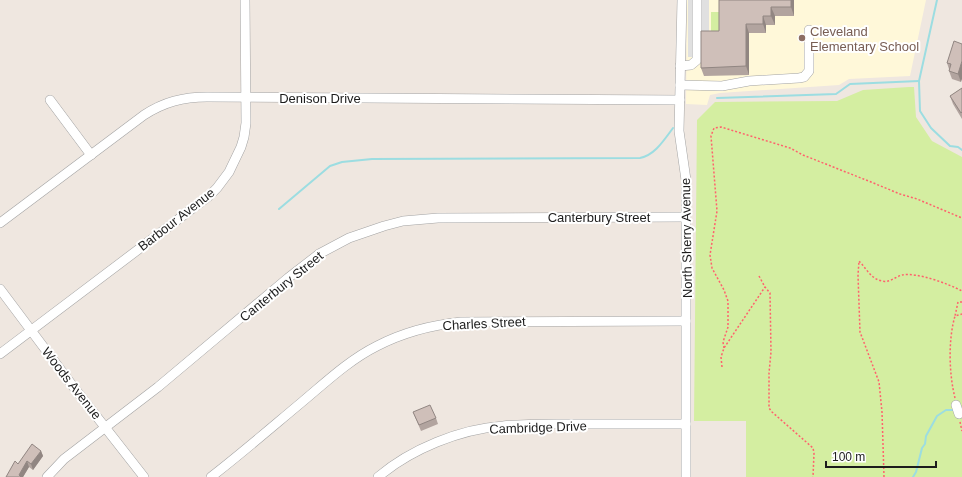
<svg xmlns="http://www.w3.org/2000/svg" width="962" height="477" font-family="Arial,sans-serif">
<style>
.education{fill:#fff8d9}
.grass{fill:#d4eea1}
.parking{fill:#e0e0e0}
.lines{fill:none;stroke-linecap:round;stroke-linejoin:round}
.stream{stroke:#9cdde1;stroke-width:2}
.minor-casing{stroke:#a3a3a3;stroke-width:10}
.path{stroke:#ff616c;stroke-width:1.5;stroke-dasharray:2 2;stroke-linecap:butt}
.minor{stroke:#fff;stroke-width:9}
.wall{fill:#b2a49f}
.shaded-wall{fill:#918682}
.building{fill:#cfbfb9;stroke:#918682}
.education-dot{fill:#8d6e63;stroke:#fff;stroke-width:1.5}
.labels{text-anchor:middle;stroke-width:4;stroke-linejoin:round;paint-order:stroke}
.education-label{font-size:13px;fill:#785e54;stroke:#fff;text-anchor:start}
.street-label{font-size:13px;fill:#1c1c1c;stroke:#fff}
</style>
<rect width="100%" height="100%" fill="#efe7e0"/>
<path class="education" d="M687 0H926L910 76 849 79 839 85 720 93 710 95 707 105 686 104Z"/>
<g class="grass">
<rect x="711" y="12" width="11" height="19"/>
<path d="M909 87H914L916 117 932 141 962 157V477H746V421H694L697 120 715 102 837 101 863 90Z"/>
</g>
<path class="parking" d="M688 0H709V39L702 57H688Z"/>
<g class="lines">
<g class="stream">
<path d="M937 0 919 81 920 111 931 128 950 146 958 147 962 150"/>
<path d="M717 98 836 94 850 84 919 81"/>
<path d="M279 209 330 166 342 162 372 159 640 158C655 155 664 140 673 128"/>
<path d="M913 477 916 472 922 448 925 444 926 436 937 416 946 410H955"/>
</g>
<defs>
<g id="minor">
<path d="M682 0 679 131 686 180V477"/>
<path d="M680 66 691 65 697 60V0"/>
<path d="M680 85 722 86 749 81 799 78 804 77 809 71V30"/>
<path d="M50 100 91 155"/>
<path d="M0 223 144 115C164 102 183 97 207 97L680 100"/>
<path d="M0 289 72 385 144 477"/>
<path d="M0 354 209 196 217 188 229 172 241 147 244 137 246 123 245 0"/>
<path d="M956 405 959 414"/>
<path d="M47 477 64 459 158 387 288 278 319 254 349 238 384 226 403 221 438 218 686 217"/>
<path d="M211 477C242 453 272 427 302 402 326 382 349 360 377 346 404 332 432 325 461 322L686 321"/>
<path d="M378 477C411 449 460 429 503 426 529 423 556 424 582 424 617 424 651 424 686 424"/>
</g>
</defs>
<use href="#minor" class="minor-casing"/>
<g class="path">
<path d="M759 276 765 287 770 293 771 352 769 373V408L772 412 813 448 814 453 813 477"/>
<path d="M962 302H958L955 316 962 314"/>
<path d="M724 348 723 342 728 327V301L724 290 712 268 710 255 717 211 711 136 714 128 721 127 790 148 803 155 871 182 900 194 917 199 962 218"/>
<path d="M722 367 721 357 724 348 765 287"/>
<path d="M955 398C949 374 948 340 955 316"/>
<path d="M960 422 962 431"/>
<path d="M884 477 882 412 879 382 860 332 858 275 859 261C866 268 871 279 882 281 889 283 895 277 902 275 917 272 949 284 962 291"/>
</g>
<use href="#minor" class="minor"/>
</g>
<g class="wall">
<path d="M719 0H794V16H775V25H766V33H749V75L704 76 701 68 719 31Z"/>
<path d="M962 44 961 82 952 79 949 71V69L947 63Z"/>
<path d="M962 88V119L953 104 950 96Z"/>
<path d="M413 412 436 418 438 424 421 431Z"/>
<path d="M41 451 43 456 33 470 29 467 23 477H6L18 464Z"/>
</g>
<g class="shaded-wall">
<path d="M791 0H794V16L791 7Z"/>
<path d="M771 7 775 16V25L771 16Z"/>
<path d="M763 16 766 25V33L763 24Z"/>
<path d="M746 24 749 33V75L746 66Z"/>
<path d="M962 61V79L961 82 958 74Z"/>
<path d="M41 451 43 456 33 470 31 464Z"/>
<path d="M27 461 29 467 23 477H20L19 475Z"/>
</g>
<g class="building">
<path d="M719 0H791V7H771V16H763V24H746V66L701 68V31H719Z"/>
<path d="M954 41 962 44V61L958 74 949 71 951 64 947 63Z"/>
<path d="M962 88V112L961 113 950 96Z"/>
<path d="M430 405 436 418 419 425 413 412Z"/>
<path d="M32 444 41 451 31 464 27 461 19 475 21 477H6L15 461 18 464Z"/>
</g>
<circle class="education-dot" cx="802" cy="38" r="4"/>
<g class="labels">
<g class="education-label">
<text x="810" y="36">Cleveland<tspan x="810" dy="15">Elementary School</tspan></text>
</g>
<g class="street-label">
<text x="320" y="103">Denison Drive</text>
<text x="599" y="222">Canterbury Street</text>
<text transform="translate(176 219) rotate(-38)" y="5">Barbour Avenue</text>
<text transform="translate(686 238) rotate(-91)" y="5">North Sherry Avenue</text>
<text transform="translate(281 286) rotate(-39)" y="5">Canterbury Street</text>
<text transform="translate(484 323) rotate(-3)" y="5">Charles Street</text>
<text transform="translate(72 383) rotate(52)" y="5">Woods Avenue</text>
<text transform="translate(538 427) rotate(-2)" y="5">Cambridge Drive</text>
</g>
</g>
<path d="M826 461v6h110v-6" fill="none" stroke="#1c1c1c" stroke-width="2"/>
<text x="832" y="461" font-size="12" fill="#1c1c1c" stroke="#ffffff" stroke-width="3" paint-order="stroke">100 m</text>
</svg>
